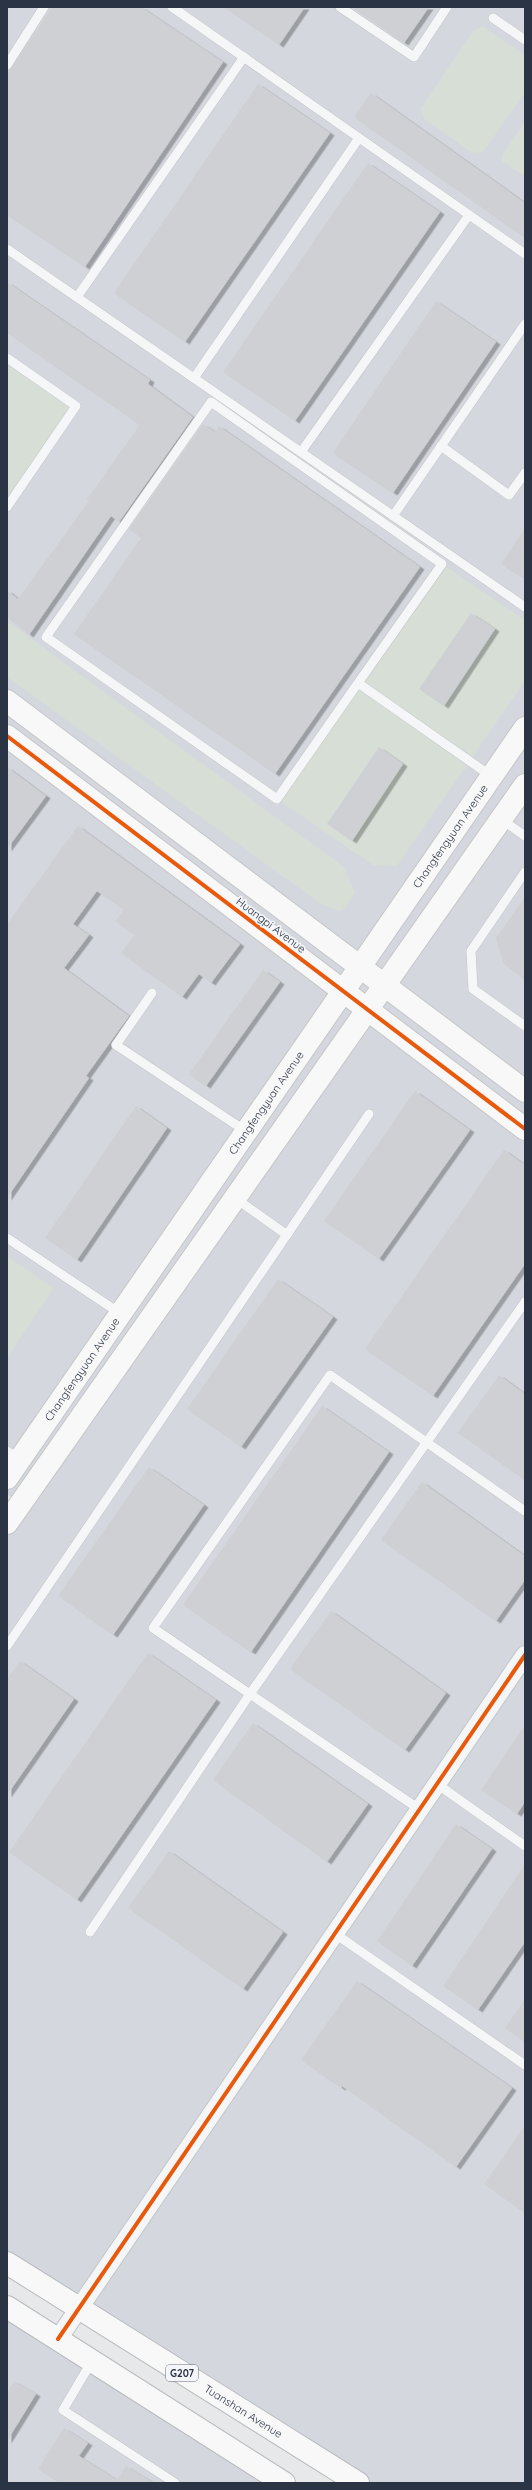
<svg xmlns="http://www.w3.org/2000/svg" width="532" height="2490" font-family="Quicksand,sans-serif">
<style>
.built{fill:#d4d7dd}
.green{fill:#d6ded6}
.building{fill:#ced0d3;filter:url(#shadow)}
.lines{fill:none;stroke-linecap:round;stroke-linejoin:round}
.lane-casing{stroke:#c4c6c8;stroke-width:10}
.street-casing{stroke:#c4c6c8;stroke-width:20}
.secondary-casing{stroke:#c4c6c8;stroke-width:24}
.highway-casing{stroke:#b8bbbf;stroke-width:24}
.lane{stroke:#f5f6f7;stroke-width:9}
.street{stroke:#f5f6f7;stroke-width:18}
.secondary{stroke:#f8f8f8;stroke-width:22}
.highway{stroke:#f8f8f8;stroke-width:22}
.cycleway-casing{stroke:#f4f6f9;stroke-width:6}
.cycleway{stroke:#e8590c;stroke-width:4}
.labels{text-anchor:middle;stroke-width:3.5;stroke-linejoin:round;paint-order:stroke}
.shield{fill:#f4f6f9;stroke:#676e7b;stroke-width:1}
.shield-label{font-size:10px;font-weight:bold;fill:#2b3445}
.street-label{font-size:11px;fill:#2b3445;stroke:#f4f6f9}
</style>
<defs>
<filter id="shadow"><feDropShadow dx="4.5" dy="2.5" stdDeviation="0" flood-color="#0004"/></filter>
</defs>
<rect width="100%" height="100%" fill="#e6e8ea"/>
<g class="built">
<path d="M7 7H525V2483H358L7 2263V1523L20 1504 7 1494Z"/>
<path d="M7 2307 284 2483H7Z"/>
</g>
<g class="green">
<path d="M483 26 525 55V92L484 151 474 154 424 119 421 108 473 31Z"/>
<path d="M525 122V177L502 161V155Z"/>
<path d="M7 358 76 406 7 507Z"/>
<path d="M442 564 525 620V681L397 866 373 865 277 799Z"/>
<path d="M7 621 344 867 355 892 346 908 339 911 321 904 7 677Z"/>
<path d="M7 1256 54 1288 7 1358Z"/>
</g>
<g class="building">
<path d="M52 7H141L223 62 85 267 7 215V74Z"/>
<path d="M224 7H305L279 45Z"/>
<path d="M352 7H429L404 43Z"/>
<path d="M258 84 330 133 185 342 114 293Z"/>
<path d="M371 93 525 203V238L354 117Z"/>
<path d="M368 163 440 212 295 421 223 372Z"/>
<path d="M7 282 150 380 148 384 193 417 119 522 111 516 29 635 7 617V590L18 599 89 501 87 499 140 425 7 333Z"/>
<path d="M436 301 496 342 393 493 333 453Z"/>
<path d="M203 424 215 432 219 426 420 567 275 774 74 634 141 538 129 529Z"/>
<path d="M525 528V579L501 564Z"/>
<path d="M471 613 495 629 444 706 419 689Z"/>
<path d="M379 747 403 764 352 841 327 824Z"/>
<path d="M7 767 46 796 7 849Z"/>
<path d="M78 826 240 944 211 983 199 974 182 997 121 953 134 935 115 921 124 910 97 891 73 924 89 935 64 968 129 1016 86 1076 89 1078 7 1198V924Z"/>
<path d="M525 897V981L503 963 496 938Z"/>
<path d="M263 970 280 982 206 1086 189 1074Z"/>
<path d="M415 1091 470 1130 379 1259 324 1221Z"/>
<path d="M136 1106 167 1128 77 1260 45 1238Z"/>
<path d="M504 1150 525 1165V1264L433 1396 365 1349Z"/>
<path d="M278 1279 333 1317 241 1447 187 1409Z"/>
<path d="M499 1375 525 1394V1480L458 1433Z"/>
<path d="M322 1406 389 1452 251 1652 183 1605Z"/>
<path d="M149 1467 204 1505 113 1635 58 1596Z"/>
<path d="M422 1482 525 1556V1580L496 1621 381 1540Z"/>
<path d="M331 1611 446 1693 405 1750 290 1669Z"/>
<path d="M148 1653 216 1700 77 1900 9 1852Z"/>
<path d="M20 1661 74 1699 7 1795V1679Z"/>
<path d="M253 1723 368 1804 327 1862 213 1780Z"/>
<path d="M525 1725V1802L517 1814 481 1790Z"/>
<path d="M456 1824 492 1849 412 1966 377 1941Z"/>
<path d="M169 1851 283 1932 243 1989 128 1908Z"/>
<path d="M525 1864V1942L478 2010 443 1986Z"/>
<path d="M357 1981 512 2088 456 2167 342 2086 341 2088 301 2060Z"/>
<path d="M525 1999V2042L505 2028Z"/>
<path d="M525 2126V2213L484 2184Z"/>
<path d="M14 2381 36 2394 7 2441V2393Z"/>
<path d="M64 2428 88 2443 79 2456 117 2480 126 2466 154 2483H60L38 2469Z"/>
</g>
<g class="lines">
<defs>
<g id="lane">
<path d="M172 7 525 254"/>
<path d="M340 7 414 57 447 7"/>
<path d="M493 18 525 40"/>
<path d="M7 65 44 7"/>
<path d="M7 249 525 607"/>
<path d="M77 297 244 57"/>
<path d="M7 358 76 406 7 507"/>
<path d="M194 378 359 138"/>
<path d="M441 446 509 495 525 473"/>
<path d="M301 452 469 215"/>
<path d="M393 516 525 324"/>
<path d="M358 683 442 564 211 402 46 637 277 799 358 683 491 776"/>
<path d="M501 819 525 836"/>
<path d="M525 872 471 951 473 989 525 1026"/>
<path d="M152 993 116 1045 247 1132"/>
<path d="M235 1198 287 1235"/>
<path d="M7 1238 121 1314"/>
<path d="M7 1451 20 1459"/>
<path d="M7 1646 369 1114"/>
<path d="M437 1784 525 1846"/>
<path d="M419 1809 153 1628 330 1375 525 1511"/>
<path d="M90 1932 250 1694 525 1302"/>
<path d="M334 1933 525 2065"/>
<path d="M92 2361 63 2410 175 2483"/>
</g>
<path id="street" d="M58 2339 525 1655"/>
<g id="secondary">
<path d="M7 701 525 1091"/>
<path d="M7 736 525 1129"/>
<path id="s1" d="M7 1478 525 728"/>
<path d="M7 1523 525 785"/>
</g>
<g id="highway">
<path id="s2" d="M7 2263 358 2483"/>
<path d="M7 2307 284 2483"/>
</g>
</defs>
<use href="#lane" class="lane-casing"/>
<use href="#street" class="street-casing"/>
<use href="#secondary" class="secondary-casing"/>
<use href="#highway" class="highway-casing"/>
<use href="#lane" class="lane"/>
<use href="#street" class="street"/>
<use href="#secondary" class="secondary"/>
<use href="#highway" class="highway"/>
<defs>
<g id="cycleway">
<path d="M7 736 525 1129"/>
<path d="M58 2339 525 1655"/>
</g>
</defs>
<use href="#cycleway" class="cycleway-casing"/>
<use href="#cycleway" class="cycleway"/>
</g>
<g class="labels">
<rect class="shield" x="166" y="2365" width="32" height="16" rx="3"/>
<g class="shield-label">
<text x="182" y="2377">G207</text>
</g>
<g class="street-label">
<text dy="4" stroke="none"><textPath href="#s1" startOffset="780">Changfengyuan Avenue</textPath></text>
<text transform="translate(271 925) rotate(37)" y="4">Huangpi Avenue</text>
<text dy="4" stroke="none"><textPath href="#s1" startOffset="456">Changfengyuan Avenue</textPath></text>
<text dy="4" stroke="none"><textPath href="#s1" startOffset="132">Changfengyuan Avenue</textPath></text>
<text dy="4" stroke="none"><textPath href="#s2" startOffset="279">Tuanshan Avenue</textPath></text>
</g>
</g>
<rect width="532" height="2490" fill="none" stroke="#2b3445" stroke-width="16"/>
</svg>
